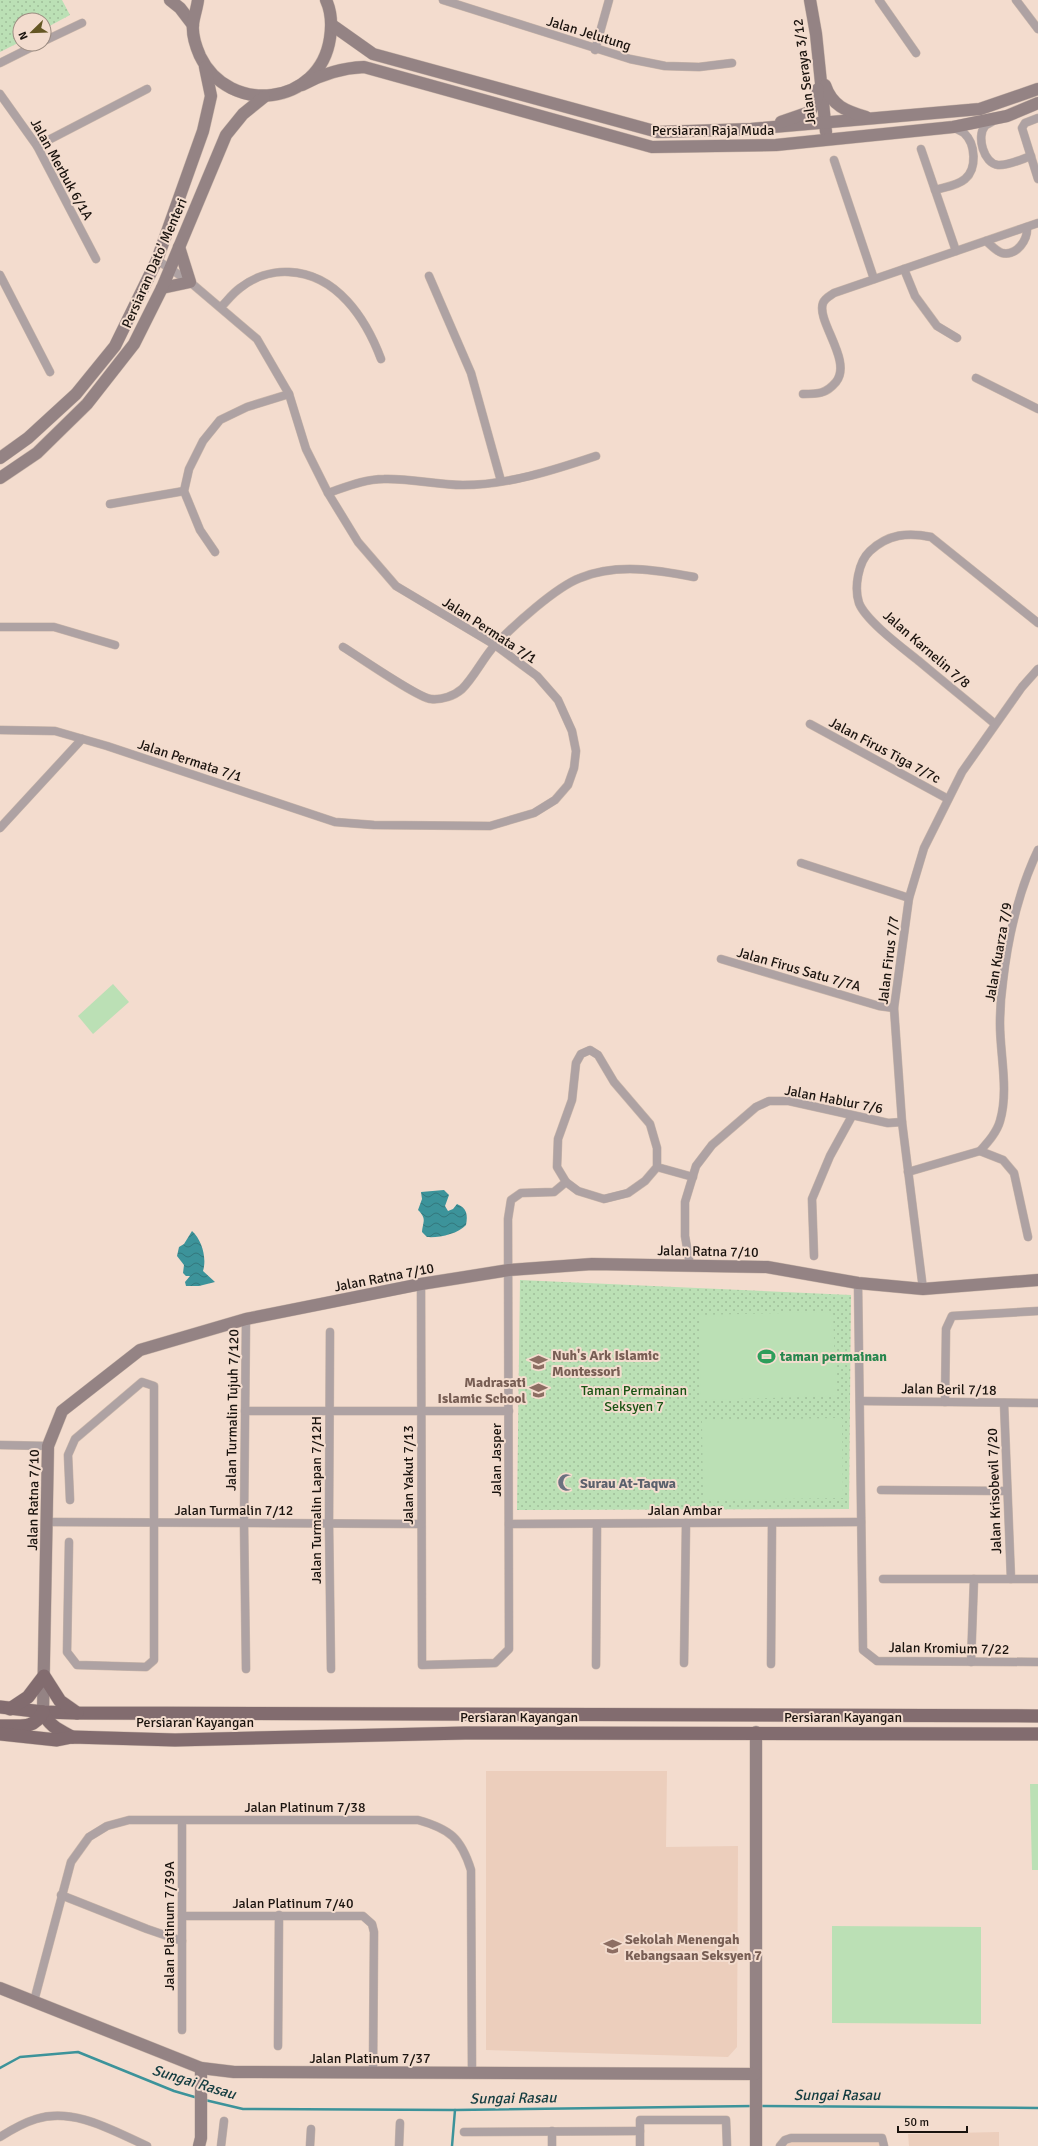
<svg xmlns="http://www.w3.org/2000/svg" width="1038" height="2146" font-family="Signika,sans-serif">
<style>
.built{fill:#eccebc}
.grass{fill:url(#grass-dots)}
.garden{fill:#bbe0b5}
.water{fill:url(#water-waves)}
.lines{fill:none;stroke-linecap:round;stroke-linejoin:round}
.stream{stroke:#3c939a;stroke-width:2.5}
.street-casing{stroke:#ccb8ab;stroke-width:9}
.secondary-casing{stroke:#ccb8ab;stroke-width:13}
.primary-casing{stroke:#ccb8ab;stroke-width:14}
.street{stroke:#aea2a3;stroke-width:8}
.secondary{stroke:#948384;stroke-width:12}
.primary{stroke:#826c6f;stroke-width:13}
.labels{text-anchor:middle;stroke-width:4;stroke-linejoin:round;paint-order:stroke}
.street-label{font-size:14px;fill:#1a130e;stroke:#f3dcce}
.education-label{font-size:14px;font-weight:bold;fill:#785e54;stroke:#f3dcce;text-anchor:start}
.leisure-label{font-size:14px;font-weight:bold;fill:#27864d;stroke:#f3dcce;text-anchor:start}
.park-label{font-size:14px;fill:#195313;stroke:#f3dcce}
.worship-label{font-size:14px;font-weight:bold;fill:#5b616d;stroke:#f3dcce;text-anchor:start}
.water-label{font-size:15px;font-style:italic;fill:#133c40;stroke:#f3dcce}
</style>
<defs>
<pattern id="grass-dots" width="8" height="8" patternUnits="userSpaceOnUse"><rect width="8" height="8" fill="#bbe0b5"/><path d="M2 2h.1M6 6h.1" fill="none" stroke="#a0bf9a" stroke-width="1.8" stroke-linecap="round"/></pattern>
<pattern id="water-waves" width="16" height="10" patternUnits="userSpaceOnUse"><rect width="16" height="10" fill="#3c939a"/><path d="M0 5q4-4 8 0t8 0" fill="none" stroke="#32777c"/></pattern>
</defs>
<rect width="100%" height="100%" fill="#f3dcce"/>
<g class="built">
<path d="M486 1771H667L666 1847 738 1846 737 2047 728 2057 486 2050Z"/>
<path d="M999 2132V2146H909L908 2134Z"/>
<path d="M793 2141 880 2142V2146H785Z"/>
</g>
<g class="grass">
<path d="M0 0H62L70 15 44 29V20H20V42L0 52Z"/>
<path d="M520 1280 851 1295 849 1509 517 1510Z"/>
</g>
<g class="garden">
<path d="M113 984 129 1002 93 1034 78 1016Z"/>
<path d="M833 1312 836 1396 701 1400 699 1315Z"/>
<path d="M842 1418 843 1498 703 1500 702 1420Z"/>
<path d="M1030 1784H1038V1870H1032Z"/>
<path d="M832 1926 981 1927V2024L832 2023Z"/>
</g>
<g class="water">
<path d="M444 1190 449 1195 445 1206 448 1211 453 1209 457 1204C467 1208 468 1215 466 1225 458 1234 439 1238 427 1237L422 1232C423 1221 427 1219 418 1210L422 1199 421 1192Z"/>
<path d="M192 1231C202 1240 207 1258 203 1271L215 1282 199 1286H186L185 1282 190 1276H186L183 1273 184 1265 177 1256 179 1247 184 1244Z"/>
</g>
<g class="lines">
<g class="stream">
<path d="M0 2068 20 2057 78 2052 174 2091 198 2098"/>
<path d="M205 2100 243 2109 455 2110 753 2106"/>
<path d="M760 2106 1038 2108"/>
<path d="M452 2146 455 2110"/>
</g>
<defs>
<g id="street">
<path d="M443 0 630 59 665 66 699 67 732 63"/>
<path d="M879 0 916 53"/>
<path d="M1016 0 1038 29"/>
<path d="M44 41 82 23"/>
<path d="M595 50 609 0"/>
<path d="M0 63 38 44"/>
<path d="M0 94 37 146 96 259"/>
<path d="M1038 118 1025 123 1022 128 1038 179"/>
<path d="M993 121C991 123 987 124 985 126 976 136 984 164 998 165 1008 166 1022 159 1031 156"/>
<path d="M37 146 147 89"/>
<path d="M921 149 956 251"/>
<path d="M834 160 874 279"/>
<path d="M935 190C945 187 957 186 965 179 977 169 976 144 964 133 961 131 956 129 953 127"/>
<path d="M986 241C991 245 996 251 1002 253 1017 256 1028 240 1027 227"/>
<path d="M904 269 915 296 937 326 957 338"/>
<path d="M0 275 50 372"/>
<path d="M429 276 471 373 501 481"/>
<path d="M221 307C227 301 233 293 240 288 254 277 272 271 289 272 337 274 366 319 381 359"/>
<path d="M976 378 1038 409"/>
<path d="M803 394C818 394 826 394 836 382 853 361 816 321 823 303 825 298 830 296 834 293L1038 223"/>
<path d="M328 493C346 487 365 479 384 479 410 478 437 485 463 485 508 485 554 470 596 456"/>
<path d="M110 504 184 491"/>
<path d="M215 552 200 530 184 491 189 469 203 441 220 420 247 407 289 394"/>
<path d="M0 627H54L115 645"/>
<path d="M343 647C358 656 418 698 431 699 442 700 454 696 462 689 475 676 483 658 495 645 513 626 556 587 580 578 617 563 657 570 694 577"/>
<path d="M810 724 948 799"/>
<path d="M995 724C970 703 945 683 920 662 904 649 866 621 859 603 854 588 858 562 870 551 888 534 908 532 931 537L1038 623"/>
<path d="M0 730 55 731 107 746 335 822 374 825 490 826 534 813 555 800 568 785 574 768 576 751 572 731 558 700 537 676 495 645 396 586 358 542 328 493 306 449 289 394 257 339 190 282 157 260"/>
<path d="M0 828 82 739"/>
<path d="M801 863 909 898"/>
<path d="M721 959 879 1006 894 1008"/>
<path d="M980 1151C988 1142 997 1132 1000 1121 1009 1090 1000 1055 1000 1024 1000 1010 1001 995 1003 981 1008 937 1019 890 1038 850"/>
<path d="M657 1167 645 1181 628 1193 604 1199 578 1191 566 1182 557 1167 558 1139 572 1100 576 1063 581 1054 590 1050 598 1055 614 1082 650 1124 657 1148V1167L693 1177"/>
<path d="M908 1172 980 1151 1003 1160 1014 1173 1028 1237"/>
<path d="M814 1256 812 1199 830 1156 852 1116"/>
<path d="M690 1265 685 1236V1202L696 1166 712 1145 756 1107 769 1101H789L888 1123 902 1122"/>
<path d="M858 1283 863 1650 877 1661 1038 1662"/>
<path d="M421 1284 422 1665 495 1663 509 1649 508 1219 511 1200 521 1193 554 1192 566 1182"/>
<path d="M923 1289 902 1122 894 1008 909 898 924 848 962 772 1022 687 1038 669"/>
<path d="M246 1319 244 1523 246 1669"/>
<path d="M330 1332 329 1523 331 1669"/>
<path d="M860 1401 1038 1403"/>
<path d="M945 1402 946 1329 952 1316 1038 1311"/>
<path d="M1004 1403 1011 1579"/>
<path d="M245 1411H509"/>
<path d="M0 1445 48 1446"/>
<path d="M881 1490 1007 1491"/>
<path d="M47 1522 421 1524"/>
<path d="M509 1524 861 1522"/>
<path d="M69 1542 67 1652 77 1665 146 1667 154 1660V1386L142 1382 75 1439 68 1455 70 1500"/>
<path d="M883 1579H1038"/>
<path d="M971 1662 974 1579"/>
<path d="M684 1663 686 1523"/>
<path d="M771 1664 772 1523"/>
<path d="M596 1665 597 1524"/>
<path d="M61 1895 147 1929 182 1941"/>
<path d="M182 1916H363L372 1924 374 1932 373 2073"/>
<path d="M34 2001 71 1862 89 1837 107 1826 129 1820H418C450 1829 461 1838 471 1870L472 2073"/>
<path d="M182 2030V1821"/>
<path d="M278 2046 279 1915"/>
<path d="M552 2131V2146"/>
<path d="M464 2132 640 2131"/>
<path d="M0 2137C11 2130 23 2123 36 2119 74 2107 113 2131 147 2146"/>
<path d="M221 2146 224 2121"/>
<path d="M310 2146 311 2129"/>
<path d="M399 2146 400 2123"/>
<path d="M640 2146V2120H726L727 2146"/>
<path d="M780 2146 785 2140 791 2138H882L884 2146"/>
</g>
<g id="secondary">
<path d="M170 0 180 8 193 25"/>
<path d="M198 0C197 8 194 16 193 24 192 34 196 47 200 56 229 116 320 106 330 38 332 25 332 13 326 0"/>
<path d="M810 0 816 34 826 132"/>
<path d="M332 25 373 54 658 132 751 129 980 109 1038 89"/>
<path d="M302 85C322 74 341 68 364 67L652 147 776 145 953 127 1007 116 1038 103"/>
<path d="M825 85C832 106 846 111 866 117"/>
<path d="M781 122 810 112 817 98 818 89"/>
<path d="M162 288 190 282 179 247"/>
<path d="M0 458 28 438 76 394 115 346 157 260 203 131 211 96 205 67"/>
<path d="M0 478 37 453 87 404 134 344 162 288 226 135 243 114 264 97"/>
<path d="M43 1712 48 1446 62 1411 140 1350 246 1319 421 1284 509 1270 592 1264 767 1267 858 1283 923 1289 1038 1280"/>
<path d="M756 1732V2146"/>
<path d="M0 1988 201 2068 234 2072 755 2074"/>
<path d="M199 2146 201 2138V2068"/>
</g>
<g id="primary">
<path d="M0 1707 43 1712 77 1713C398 1714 718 1713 1038 1716"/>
<path d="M10 1709 28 1697 44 1676 60 1701 77 1713"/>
<path d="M43 1712C49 1726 59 1730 72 1737"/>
<path d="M0 1726C19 1725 33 1731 43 1712"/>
<path d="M0 1734 57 1740 72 1737 175 1740 465 1733 1038 1734"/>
</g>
</defs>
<use href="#street" class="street-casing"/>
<use href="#secondary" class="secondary-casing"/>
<use href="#primary" class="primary-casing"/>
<use href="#street" class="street"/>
<use href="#secondary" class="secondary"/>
<use href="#primary" class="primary"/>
</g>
<defs>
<symbol id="stadium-bare" viewBox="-9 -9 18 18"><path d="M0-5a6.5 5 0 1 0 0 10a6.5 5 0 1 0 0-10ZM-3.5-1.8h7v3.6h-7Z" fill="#2e9e5b" stroke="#f3dcce" stroke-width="2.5" paint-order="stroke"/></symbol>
<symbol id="school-bare" viewBox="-9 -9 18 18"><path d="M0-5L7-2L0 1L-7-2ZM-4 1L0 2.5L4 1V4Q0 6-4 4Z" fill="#8d6e63" stroke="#f3dcce" stroke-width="2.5" paint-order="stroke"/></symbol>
<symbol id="mosque-bare" viewBox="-9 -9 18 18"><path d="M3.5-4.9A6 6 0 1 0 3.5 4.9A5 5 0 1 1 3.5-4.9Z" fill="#6b7280" stroke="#f3dcce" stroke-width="2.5" paint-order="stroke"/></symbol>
</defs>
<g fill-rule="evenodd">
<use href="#stadium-bare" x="754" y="1344" width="25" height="25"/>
<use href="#school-bare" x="526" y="1350" width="25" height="25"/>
<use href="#school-bare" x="526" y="1378" width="25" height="25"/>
<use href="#mosque-bare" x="554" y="1470" width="25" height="25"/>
<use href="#school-bare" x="600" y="1934" width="25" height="25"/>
</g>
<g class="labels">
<g class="street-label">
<text transform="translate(589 33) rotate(17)" y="5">Jalan Jelutung</text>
<text transform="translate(804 72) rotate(-97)" y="5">Jalan Seraya 3/12</text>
<text x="713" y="135">Persiaran Raja Muda</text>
<text transform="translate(62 169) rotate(61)" y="5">Jalan Merbuk 6/1A</text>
<text transform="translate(154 263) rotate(-66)" y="5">Persiaran Dato' Menteri</text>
<text transform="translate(490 630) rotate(33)" y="5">Jalan Permata 7/1</text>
<text transform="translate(927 649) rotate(41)" y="5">Jalan Karnelin 7/8</text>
<text transform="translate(885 750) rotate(28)" y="5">Jalan Firus Tiga 7/7c</text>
<text transform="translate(190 760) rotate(18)" y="5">Jalan Permata 7/1</text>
<text transform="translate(998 952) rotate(-80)" y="5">Jalan Kuarza 7/9</text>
<text transform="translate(888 960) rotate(-83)" y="5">Jalan Firus 7/7</text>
<text transform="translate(799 969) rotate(16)" y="5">Jalan Firus Satu 7/7A</text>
<text transform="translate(834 1099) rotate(11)" y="5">Jalan Hablur 7/6</text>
<text transform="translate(708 1251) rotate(1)" y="5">Jalan Ratna 7/10</text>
<text transform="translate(384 1277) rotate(-11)" y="5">Jalan Ratna 7/10</text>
<text transform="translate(949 1389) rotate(1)" y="5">Jalan Beril 7/18</text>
<text transform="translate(232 1410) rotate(-89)" y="5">Jalan Turmalin Tujuh 7/120</text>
<text transform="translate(496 1460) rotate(-90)" y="5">Jalan Jasper</text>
<text transform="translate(408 1475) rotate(-90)" y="5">Jalan Yakut 7/13</text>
<text transform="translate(994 1491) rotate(-92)" y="5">Jalan Krisobevil 7/20</text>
<text transform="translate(33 1500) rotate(-89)" y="5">Jalan Ratna 7/10</text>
<text transform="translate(316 1500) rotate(-90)" y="5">Jalan Turmalin Lapan 7/12H</text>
<text x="234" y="1515">Jalan Turmalin 7/12</text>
<text x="685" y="1515">Jalan Ambar</text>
<text transform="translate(949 1648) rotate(1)" y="5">Jalan Kromium 7/22</text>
<text x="519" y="1722">Persiaran Kayangan</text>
<text x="843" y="1722">Persiaran Kayangan</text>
<text x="195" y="1727">Persiaran Kayangan</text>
<text x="305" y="1812">Jalan Platinum 7/38</text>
<text x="293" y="1908">Jalan Platinum 7/40</text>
<text transform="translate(169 1926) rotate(-90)" y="5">Jalan Platinum 7/39A</text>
<text x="370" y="2063">Jalan Platinum 7/37</text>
</g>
<g class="education-label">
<text x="552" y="1360">Nuh's Ark Islamic<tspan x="552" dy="16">Montessori</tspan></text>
<text x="526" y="1387" text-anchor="end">Madrasati<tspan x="526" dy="16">Islamic School</tspan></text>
<text x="625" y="1944">Sekolah Menengah<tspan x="625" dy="16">Kebangsaan Seksyen 7</tspan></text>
</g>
<g class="leisure-label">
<text x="780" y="1361">taman permainan</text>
</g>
<g class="park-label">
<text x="634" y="1395">Taman Permainan<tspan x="634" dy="16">Seksyen 7</tspan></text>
</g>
<g class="worship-label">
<text x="580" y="1488">Surau At-Taqwa</text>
</g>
<g class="water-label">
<text transform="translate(194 2082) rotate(17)" y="5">Sungai Rasau</text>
<text x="837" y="2100">Sungai Rasau</text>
<text transform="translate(513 2098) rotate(-1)" y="5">Sungai Rasau</text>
</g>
</g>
<g transform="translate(32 32) rotate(247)"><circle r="19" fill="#f3dcce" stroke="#9c8c81"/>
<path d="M0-3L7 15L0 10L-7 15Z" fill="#645623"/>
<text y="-6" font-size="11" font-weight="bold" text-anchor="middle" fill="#1a130e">N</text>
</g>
<path d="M898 2126v6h69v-6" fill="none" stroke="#1a130e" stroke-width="2"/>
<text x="904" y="2126" font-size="12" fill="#1a130e" stroke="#f3dcce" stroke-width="3" paint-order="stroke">50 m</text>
</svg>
